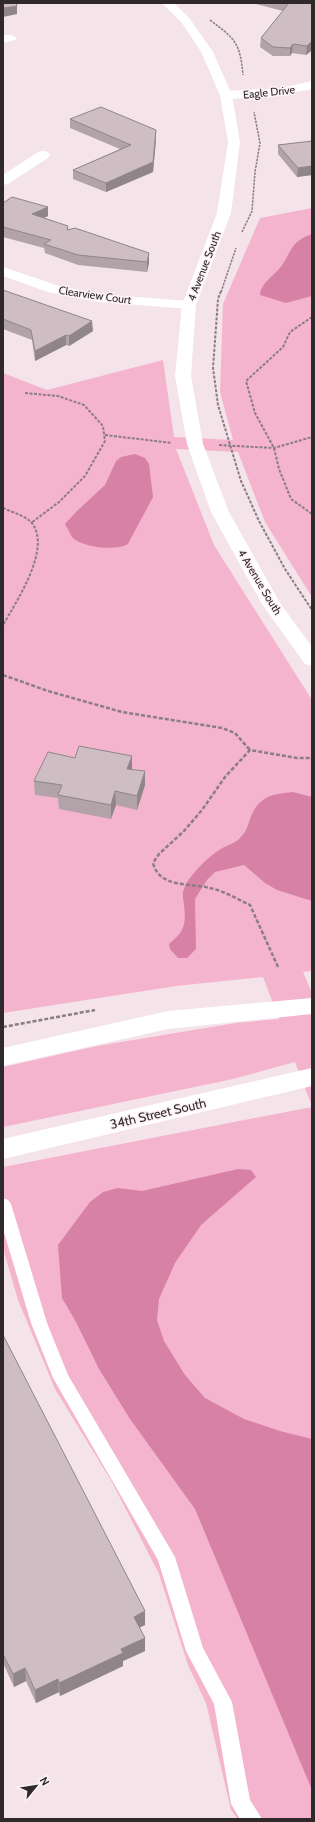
<svg xmlns="http://www.w3.org/2000/svg" width="315" height="1822" font-family="Cabin,sans-serif">
<style>
.green{fill:#f5b4cd}
.water{fill:#d782a5}
.lines{fill:none;stroke-linecap:round;stroke-linejoin:round}
.path-far2{stroke:#8a7e82;stroke-width:1.5;stroke-dasharray:2.5 1;stroke-linecap:butt}
.path-far1{stroke:#8a7e82;stroke-width:2;stroke-dasharray:3 1.5;stroke-linecap:butt}
.path{stroke:#8a7e82;stroke-width:2.5;stroke-dasharray:4 2;stroke-linecap:butt}
.lane{fill:#fff;fill-rule:evenodd}
.street{fill:#fff;fill-rule:evenodd}
.secondary{fill:#fff;fill-rule:evenodd}
.wall{fill:#b1a3a8}
.shaded-wall{fill:#908588}
.building{fill:#cebec3;stroke:#908588}
.labels{text-anchor:middle;stroke-width:3;stroke-linejoin:round;paint-order:stroke}
.far-street-label{font-size:11px;fill:#30292c;stroke:#fdf3f6}
.street-label{font-size:13px;fill:#30292c;stroke:#fdf3f6}
</style>
<rect width="100%" height="100%" fill="#f4e3e9"/>
<g class="green">
<path d="M312 208V597L265 522 238 452 176 449 214 545 312 700V971L303 972 312 993V1106L295 1062 233 1079 3 1127V1067L97 1046 236 1023 279 1019 263 977 176 986 3 1013V373L47 390 163 360 174 437 233 440 220 392 223 304 260 218Z"/>
<path d="M312 1107V1819H238L231 1810 206 1703 188 1665 159 1574 112 1482 55 1389 18 1300 3 1248V1167Z"/>
</g>
<g class="water">
<path d="M312 234V296L286 303 260 295C261 281 278 274 284 262 288 256 290 249 296 243 300 239 306 236 312 234Z"/>
<path d="M135 454 145 458 149 464 153 497 128 544C116 551 84 548 73 538 70 535 68 528 65 524L77 511 105 485 116 461 121 457Z"/>
<path d="M293 792 312 797V901L277 890 265 883 244 865 215 872 207 880 195 899 196 949 187 958H178L170 949 169 944C185 931 186 925 184 904 183 899 182 893 184 889 188 876 210 855 221 849 227 845 236 843 240 838 252 827 247 812 263 800 271 794 283 793 293 792Z"/>
<path d="M238 1169 251 1170 256 1177 201 1225 175 1263 159 1299 157 1320 164 1341 185 1375 205 1398 244 1419 280 1431 312 1439V1790L195 1509 130 1419 99 1369 76 1322 62 1298 58 1245 90 1202 103 1192 118 1188 142 1191Z"/>
</g>
<g class="lines">
<g class="path-far2">
<path d="M210 20C235 39 240 42 243 75"/>
<path d="M242 232 252 211 255 172 260 143 254 112"/>
<path d="M221 292 236 248"/>
</g>
<g class="path-far1">
<path d="M221 291 218 299 213 368 218 405 241 481 259 521 285 569 312 610"/>
<path d="M312 317 290 332 283 347 246 381 255 413 274 448 279 469 291 499 312 514"/>
<path d="M25 393 58 396 84 405 103 426 105 441 85 476 59 502 31 523"/>
<path d="M105 435 172 443"/>
<path d="M219 445 274 448 312 437"/>
<path d="M3 508C11 512 24 515 31 522 53 547 16 602 3 625"/>
</g>
<g class="path">
<path d="M3 675 48 691 122 712 222 728 235 733 250 750"/>
<path d="M278 967 250 905C237 899 224 891 210 888 190 883 159 888 153 863L159 854 184 831 202 810 225 777 250 750 297 758H312"/>
<path d="M3 1027 95 1010"/>
</g>
<path class="lane" d="M3 1198 8 1200 11 1204 47 1323 68 1375 175 1557 203 1648 232 1702 250 1800 262 1819H240L231 1804 214 1704 186 1651 158 1560 53 1378 31 1323 3 1229Z"/>
<g class="street">
<path d="M3 35H11L17 38 15 40 3 43Z"/>
<path d="M312 81V89L270 97 226 99 222 98 220 95 222 92 226 91 281 88Z"/>
<path d="M43 151 48 152 50 155 48 158 8 184 3 185V175L38 152Z"/>
<path d="M3 267 56 285 99 294 189 301 194 302 196 305 194 308 189 309 99 302 48 292 3 276Z"/>
</g>
<g class="secondary">
<path d="M162 3H174L190 19 213 52 232 95 240 142 231 213 196 305 191 376 203 444 229 512 280 603 312 647V666L305 664 262 604 211 512 187 444 175 376 182 305 217 213 228 142 220 95 201 52 182 23Z"/>
<path d="M312 998V1014L168 1029 3 1066V1048L168 1011Z"/>
<path d="M312 1068V1086L3 1159V1139Z"/>
</g>
</g>
<g class="wall">
<path d="M252 3H312V49L310 52 306 55 292 53 290 56H273L260 47 261 38 283 11Z"/>
<path d="M70 119 156 139 153 172 106 192 73 179V170L120 149 70 128Z"/>
<path d="M312 141V175L297 177 278 154V145Z"/>
<path d="M3 203 48 216 44 218 68 230 149 263 147 272 78 265 45 253 44 248 3 237Z"/>
<path d="M3 290 93 331 69 346 66 345 35 361 32 340 3 329Z"/>
<path d="M132 770 145 771V785L137 810 116 805 111 819 59 809 58 798 35 795 34 781Z"/>
<path d="M3 1335 145 1625 139 1628 145 1638V1651L123 1661V1666L60 1696 59 1692 36 1703 26 1681 14 1687 3 1663Z"/>
</g>
<g class="shaded-wall">
<path d="M17 6V14L3 17V8Z"/>
<path d="M312 41V49L310 52 306 55 307 46Z"/>
<path d="M293 44 292 53 290 56V48Z"/>
<path d="M156 130V139L153 172 106 192V183Z"/>
<path d="M312 166V175L297 177 298 168Z"/>
<path d="M48 207V216L32 223V214Z"/>
<path d="M149 253V263L147 272V262Z"/>
<path d="M92 321 93 331 69 346V336Z"/>
<path d="M66 335V345L35 361V351Z"/>
<path d="M132 756V769H127Z"/>
<path d="M145 771V785L137 810V796Z"/>
<path d="M115 791 116 805 111 819V805Z"/>
<path d="M145 1611V1625L134 1630V1617Z"/>
<path d="M145 1638V1651L123 1661V1666L60 1696 59 1683 121 1649Z"/>
<path d="M25 1668 26 1681 14 1687 13 1674Z"/>
<path d="M58 1679 59 1692 36 1703 35 1690Z"/>
</g>
<g class="building">
<path d="M3 3H16L17 6 3 8Z"/>
<path d="M288 3H312V41L307 46 293 44 290 48 273 47 261 38 289 3Z"/>
<path d="M101 107 156 130 153 162 106 183 73 170 131 145 70 119Z"/>
<path d="M312 141V166L298 168 278 145Z"/>
<path d="M12 197 48 207 32 214 68 226 67 230 75 228 149 253 147 262 78 255 44 244 51 240 3 227V203Z"/>
<path d="M3 290 92 321 69 336 66 335 35 351 31 330 3 319Z"/>
<path d="M79 746 132 756 127 769 145 771 137 796 115 791 111 805 58 795 62 785 34 781 48 752 75 758Z"/>
<path d="M3 1335 145 1611 134 1617 145 1638 121 1649 123 1653 59 1683 58 1679 35 1690 25 1668 13 1674 3 1654Z"/>
</g>
<g class="labels">
<g class="far-street-label">
<text transform="translate(269 92) rotate(-6)" y="4">Eagle Drive</text>
<text transform="translate(204 266) rotate(-69)" y="4">4 Avenue South</text>
<text transform="translate(95 295) rotate(8)" y="4">Clearview Court</text>
<text transform="translate(260 582) rotate(59)" y="4">4 Avenue South</text>
</g>
<g class="street-label">
<text transform="translate(158 1113) rotate(-13)" y="5">34th Street South</text>
</g>
</g>
<rect width="315" height="1822" fill="none" stroke="#30292c" stroke-width="8"/>
<g transform="translate(36 1786) rotate(60)" stroke="#fdf3f6" stroke-width="3" paint-order="stroke">
<path d="M0-3L7 15L0 10L-7 15Z" fill="#30292c"/>
<text y="-6" font-size="11" font-weight="bold" text-anchor="middle" fill="#30292c">N</text>
</g>
</svg>
